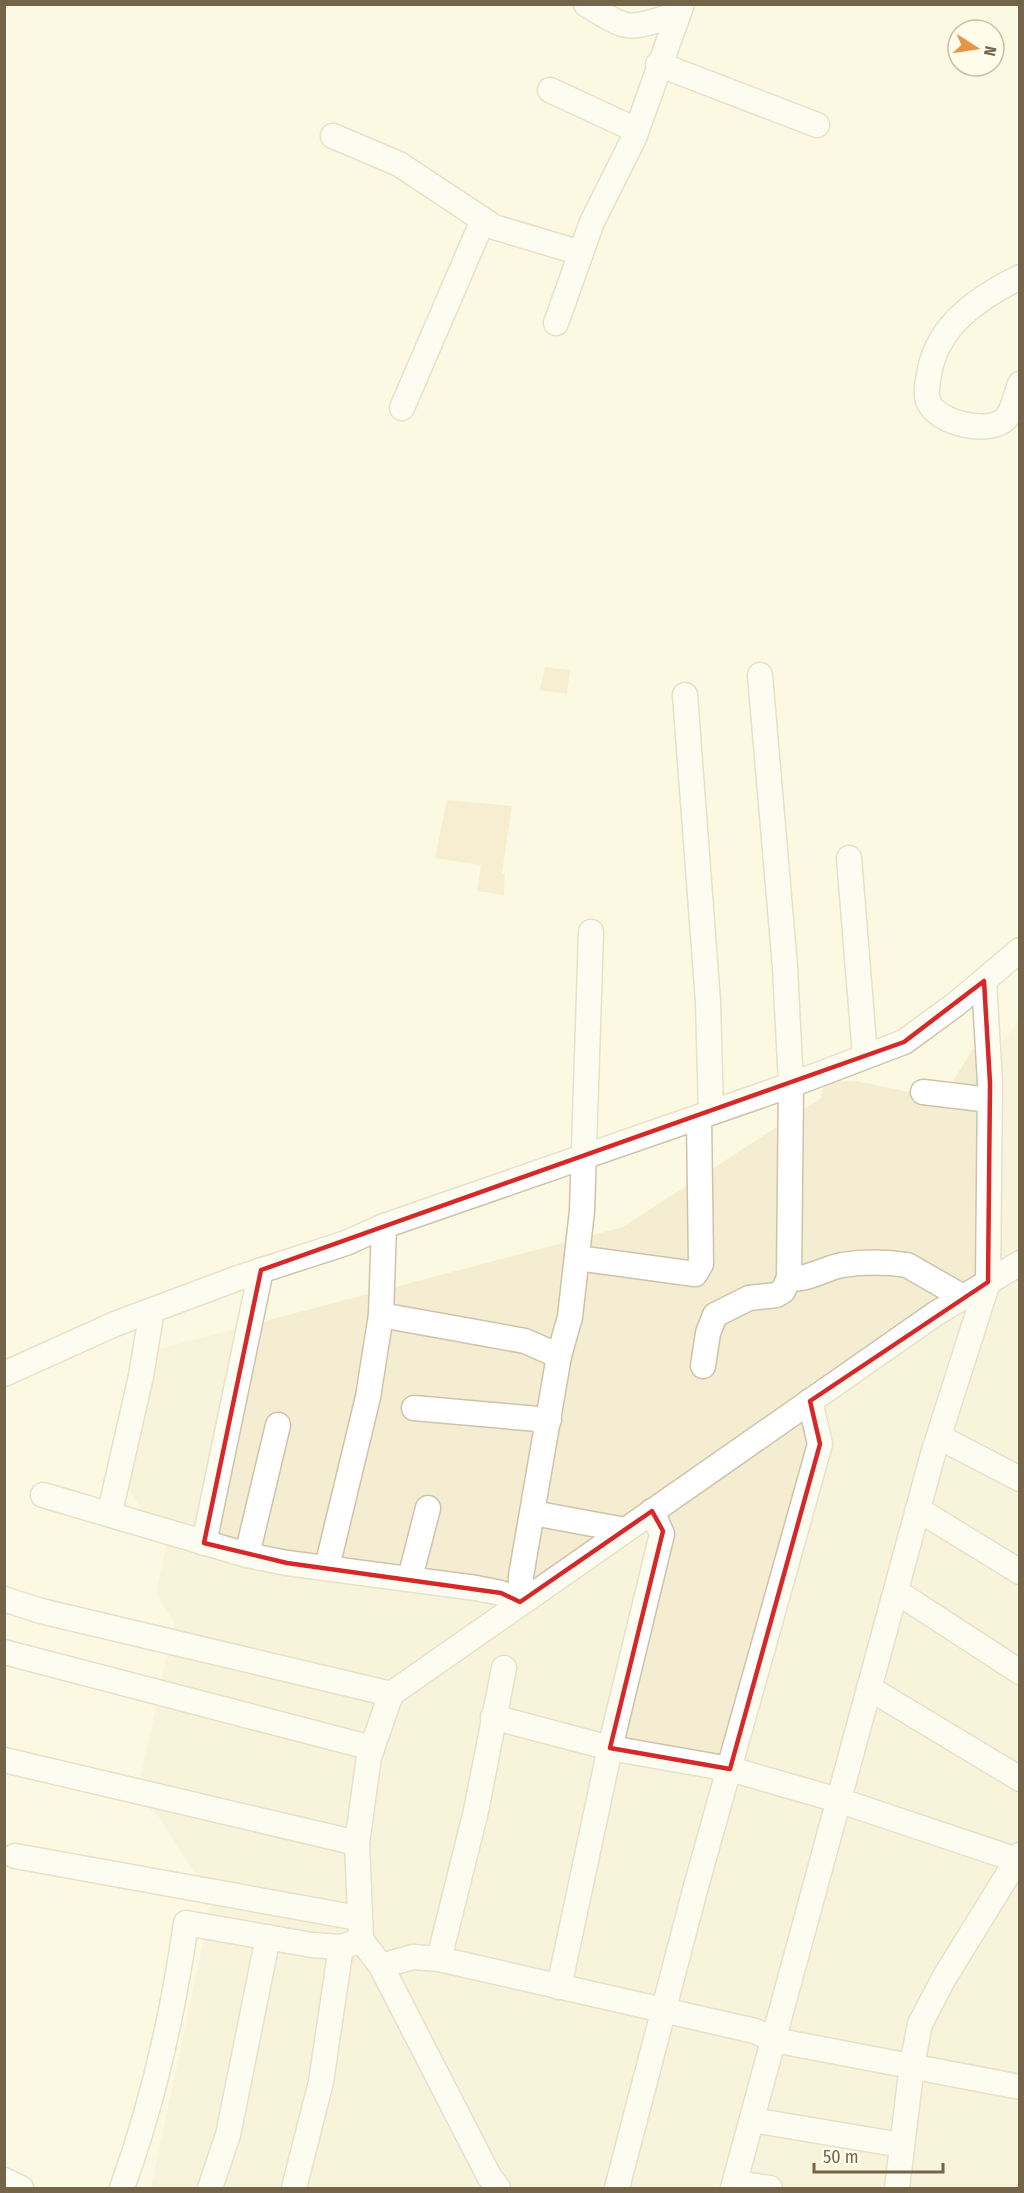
<svg xmlns="http://www.w3.org/2000/svg" width="1024" height="2193" font-family="'Fira Sans Condensed',sans-serif">
<style>
.residential{fill:#f4edd2}
.building{fill:#f2dfbb}
.lines{fill:none;stroke-linecap:round;stroke-linejoin:round}
.minor-casing{stroke:#cec3aa;stroke-width:27}
.minor{stroke:#fff;stroke-width:24}
.marked{fill:none;stroke:#d62828;stroke-width:4.5;stroke-linejoin:round}
</style>
<rect width="100%" height="100%" fill="#fcf9e3"/>
<path class="residential" d="M1019 1020V2188H151L212 1900 139 1786 174 1622 156 1594 166 1547 129 1490 159 1349 623 1227 821 1098 825 1080 856 1081 914 1093 952 1083 972 1050 1005 1039Z"/>
<g class="building">
<path d="M545 667 570 670 567 694 540 690Z"/>
<path d="M447 800 512 806 502 873H505L504 895 477 891 481 865 435 858Z"/>
</g>
<g class="lines">
<defs>
<g id="minor">
<path d="M586 4C632 33 627 29 678 14"/>
<path d="M658 64 817 125"/>
<path d="M550 90 636 130"/>
<path d="M333 136 399 164 494 227 581 253"/>
<path d="M1020 277C980 297 940 323 930 369 928 380 925 391 928 401 936 423 990 436 1006 418 1013 411 1016 394 1020 384"/>
<path d="M556 323 592 222 634 138 682 4"/>
<path d="M402 408 483 220"/>
<path d="M760 675 785 967 791 1085 789 1278"/>
<path d="M685 695 708 1002 711 1112"/>
<path d="M849 858 865 1056"/>
<path d="M923 1092 990 1100"/>
<path d="M577 1258 695 1274 701 1264 699 1117"/>
<path d="M381 1315 525 1341 559 1356"/>
<path d="M703 1366 708 1333 715 1315 749 1298 776 1295 783 1291 789 1278C803 1282 826 1268 842 1265 863 1262 887 1262 907 1265L963 1297"/>
<path d="M4 1374 115 1324 238 1278 346 1243 384 1226 791 1085 904 1042 956 1004 1020 950"/>
<path d="M414 1408 549 1420"/>
<path d="M939 1437 1020 1479"/>
<path d="M43 1495 247 1555 287 1563 476 1588 501 1593 520 1602 521 1576 559 1356 570 1317 582 1211 591 932"/>
<path d="M919 1510 1020 1572"/>
<path d="M110 1512 141 1376 152 1310"/>
<path d="M533 1513 625 1530"/>
<path d="M204 1543 261 1270"/>
<path d="M247 1555 278 1425"/>
<path d="M327 1567 368 1397 381 1315 384 1226"/>
<path d="M410 1578 428 1508"/>
<path d="M897 1592 1020 1672"/>
<path d="M4 1599 41 1611 391 1694"/>
<path d="M4 1652 372 1748"/>
<path d="M869 1688 1020 1779"/>
<path d="M493 1717 610 1748 730 1769 838 1800 1020 1861"/>
<path d="M4 1760 357 1843"/>
<path d="M15 1856 358 1918"/>
<path d="M439 1959 476 1811 504 1668"/>
<path d="M381 1966 413 1957 439 1959 755 2031 774 2040 1020 2087"/>
<path d="M559 1987 610 1748 662 1534 652 1511"/>
<path d="M752 2120 901 2145"/>
<path d="M4 2180 21 2188"/>
<path d="M735 2183 770 2188"/>
<path d="M122 2188C153 2103 173 2014 186 1923L312 1945 341 1947"/>
<path d="M210 2188 228 2135 268 1937"/>
<path d="M294 2188 321 2082 341 1947 356 1942"/>
<path d="M498 2188 489 2176 381 1966 361 1940 357 1843 369 1757 391 1694 935 1314 1020 1263"/>
<path d="M617 2188 695 1890 820 1444 810 1401"/>
<path d="M733 2188 933 1454 988 1282 990 1083 984 981"/>
<path d="M897 2188 912 2065 920 2024 944 1978 1020 1855"/>
</g>
</defs>
<use href="#minor" class="minor-casing"/>
<use href="#minor" class="minor"/>
</g>
<path d="M0 0H1024V2193H0ZM984 981 990 1083 988 1282 810 1401 820 1444 730 1769 610 1748 663 1531 652 1511 520 1602 501 1593 287 1563 204 1543 261 1270 904 1042Z" fill="#fcf9e3" fill-opacity=".55" fill-rule="evenodd"/>
<path class="marked" d="M984 981 990 1083 988 1282 810 1401 820 1444 730 1769 610 1748 663 1531 652 1511 520 1602 501 1593 287 1563 204 1543 261 1270 904 1042Z"/>
<rect width="1024" height="2193" fill="none" stroke="#746449" stroke-width="12"/>
<g transform="translate(976 48) rotate(102)"><circle r="28" fill="#fffce9" stroke="#c7bfa9" stroke-width="1.5"/>
<path d="M0-4.5L10 22L0 15L-10 22Z" fill="#e69448"/>
<text y="-9" font-size="16" font-weight="bold" text-anchor="middle" fill="#746449">N</text>
</g>
<path d="M814 2163v9h129v-9" fill="none" stroke="#746449" stroke-width="3"/>
<text x="823" y="2163" font-size="18" fill="#746449" stroke="#fffce9" stroke-width="4.5" paint-order="stroke">50 m</text>
</svg>
